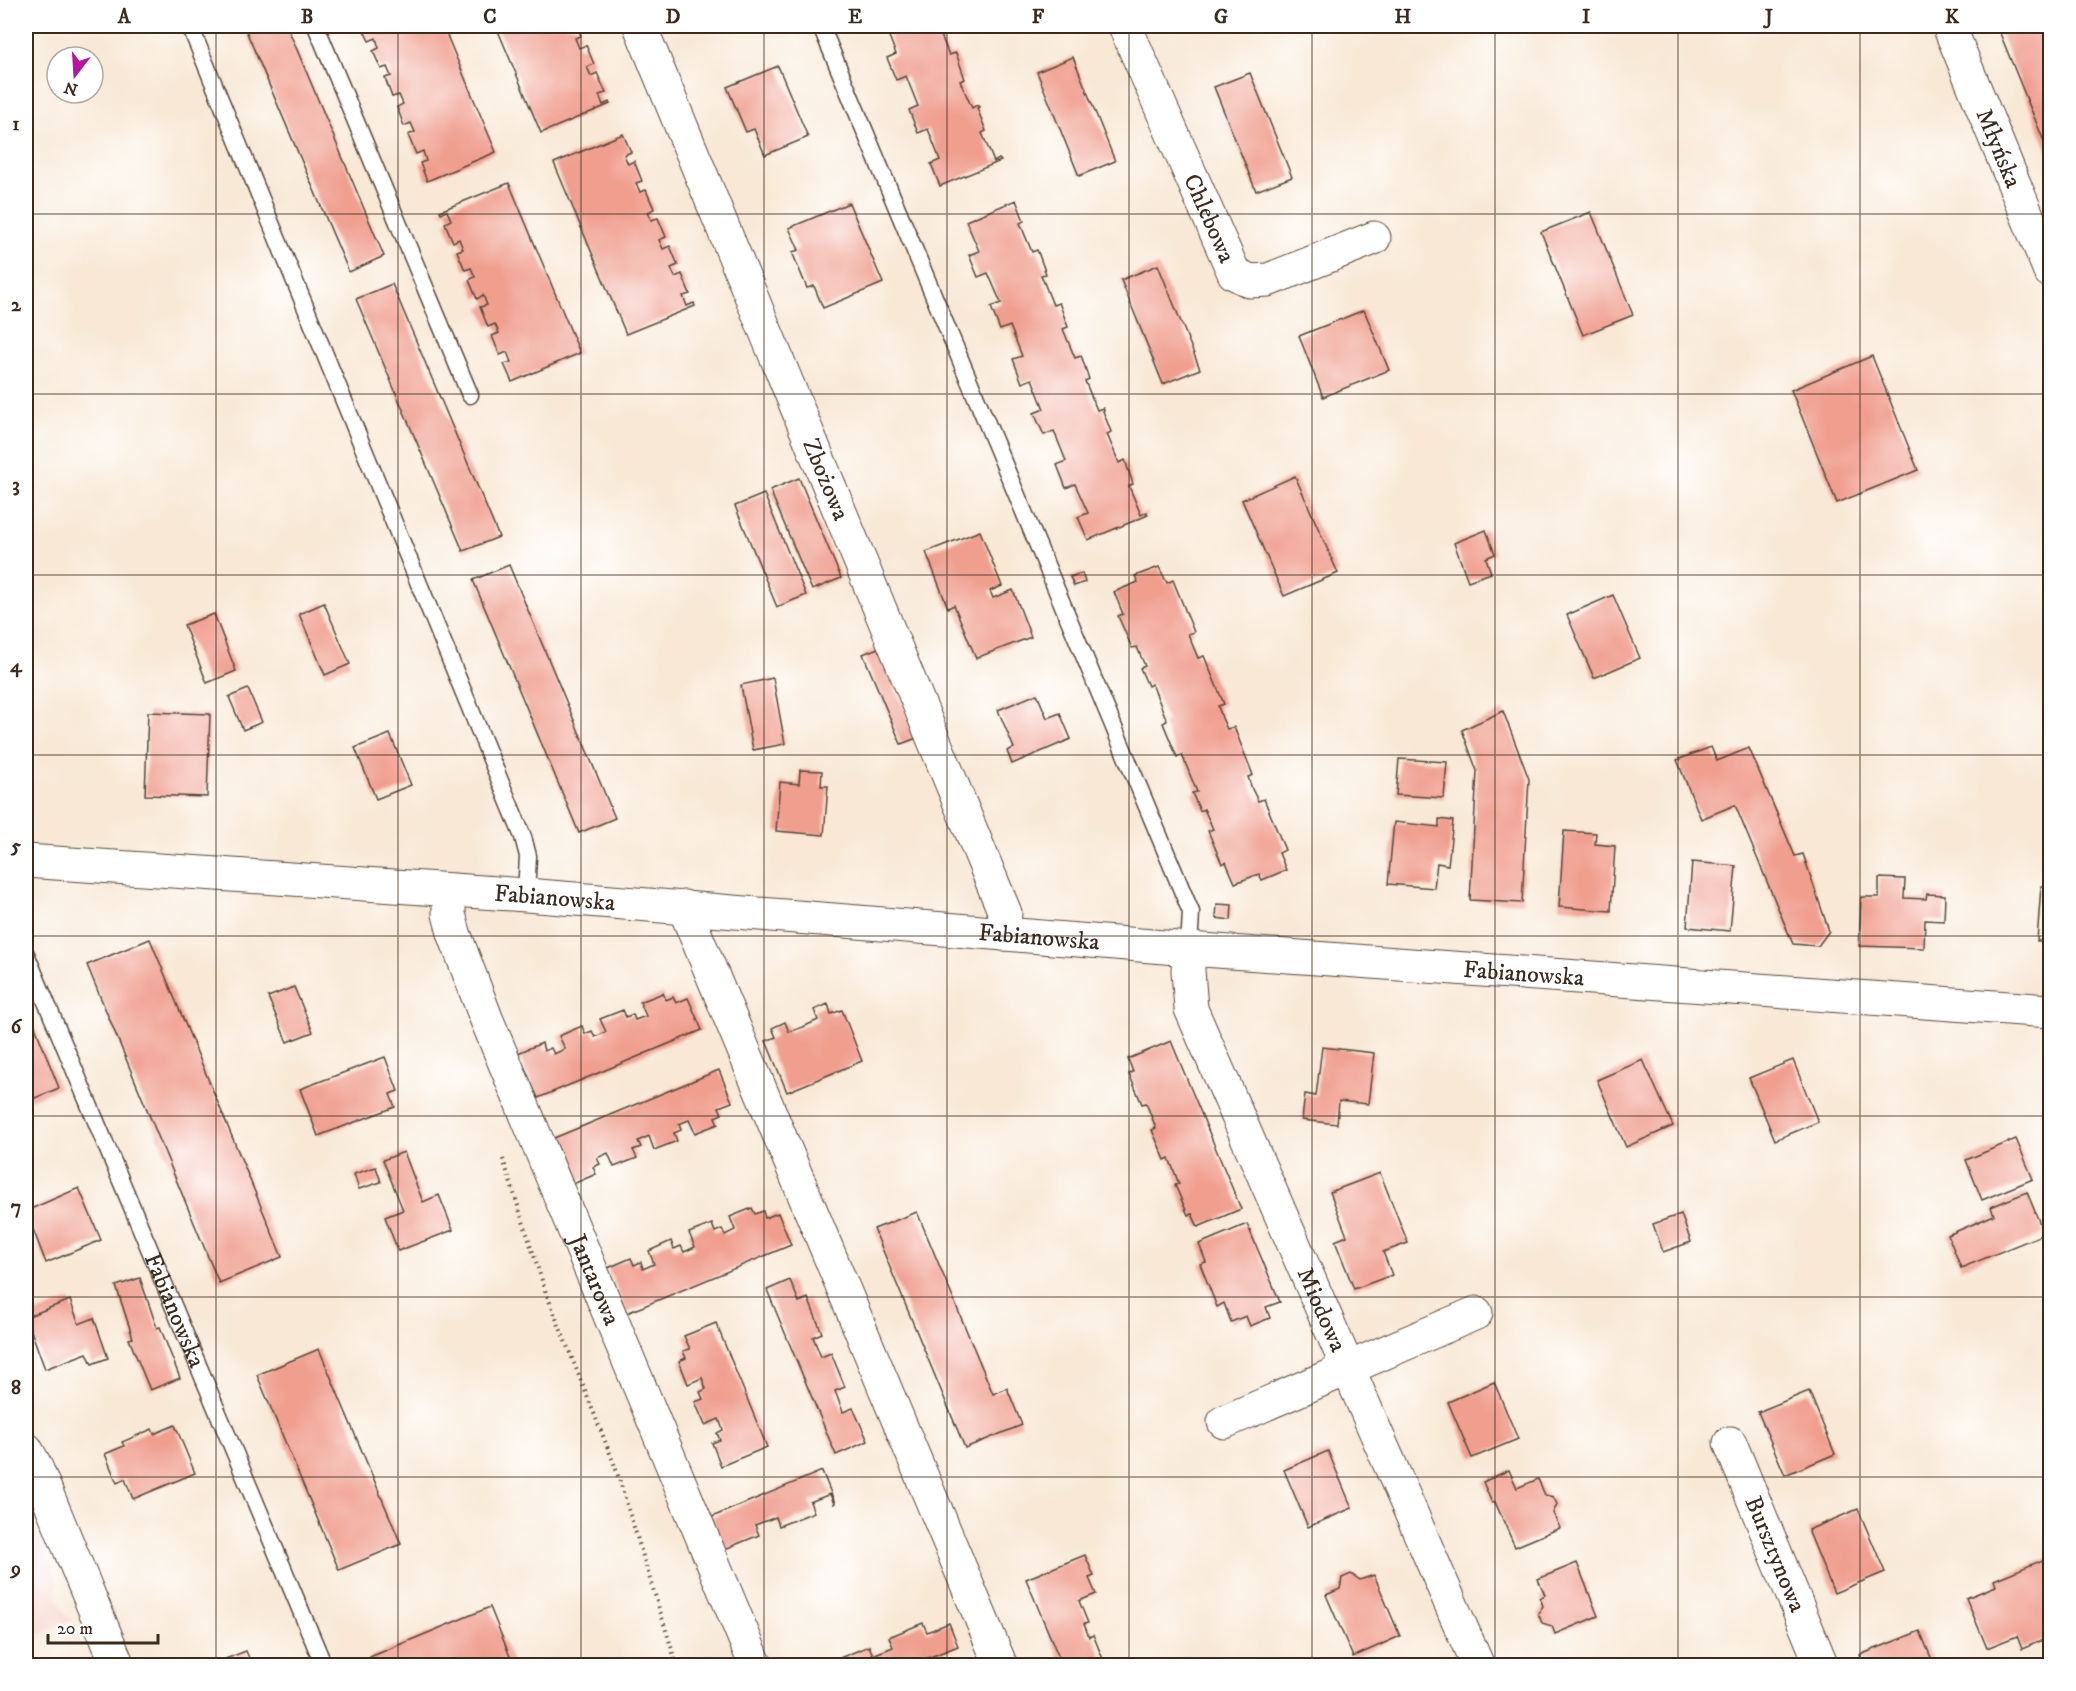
<svg xmlns="http://www.w3.org/2000/svg" width="2076" height="1691" font-family="'IM FELL DW Pica',serif">
<style>
.built{fill:#f7d1c8}
.building{fill:#f09f8f}
.lines{fill:none;stroke-linecap:round;stroke-linejoin:round}
.service-casing{stroke:#574639;stroke-width:19}
.minor-casing{stroke:#574639;stroke-width:35}
.tertiary-casing{stroke:#574639;stroke-width:35}
.path{stroke:#574639;stroke-width:4;stroke-dasharray:1.5 4.5;stroke-linecap:butt}
.service{stroke:#fff;stroke-width:16}
.minor{stroke:#fff;stroke-width:33}
.tertiary{stroke:#fff;stroke-width:33}
.grid{fill:none;stroke:#3b2a1e;stroke-width:1.5;stroke-opacity:0.55}
.labels{text-anchor:middle;stroke-width:5;stroke-linejoin:round;paint-order:stroke}
.street-label{font-size:24px;fill:#3b2a1e;stroke:#fff}
.neatline{fill:none;stroke:#3b2a1e;stroke-width:2}
.grid-label{font-size:20px;text-anchor:middle;font-weight:bold;fill:#3b2a1e}
</style>
<rect width="100%" height="100%" fill="#fff"/>
<filter id="ink" filterUnits="userSpaceOnUse"><feTurbulence type="fractalNoise" baseFrequency=".0167" numOctaves="2"/><feDisplacementMap in="SourceGraphic" scale="12" xChannelSelector="R" yChannelSelector="G"/><feConvolveMatrix kernelMatrix="1 2 1 2 8 2 1 2 1" color-interpolation-filters="sRGB"/></filter>
<filter id="wash" filterUnits="userSpaceOnUse"><feTurbulence type="fractalNoise" baseFrequency=".008" numOctaves="4" result="noise"/><feDisplacementMap in="SourceGraphic" scale="24" xChannelSelector="R" yChannelSelector="G"/><feGaussianBlur stdDeviation="1.35" result="paint"/><feColorMatrix in="noise" values="0 0 0 0 0 0 0 0 0 0 0 0 0 0 0 0 0 1.4 0 .05"/><feComposite in="paint" operator="in"/></filter>
<g filter="url(#wash)">
<rect width="100%" height="100%" fill="#f8e8d5"/>
<path class="built" d="M26 1504 59 1585 56 1592 61 1605 66 1616 73 1620 26 1640Z"/>
<g id="blocks">
<g class="building">
<path d="M244 26H287L384 256 349 272Z"/>
<path d="M362 26H443L496 152 427 181 420 163 426 161 423 151 416 154 408 135 415 132 411 123 404 126 397 107 403 104 399 95 392 97 385 78 391 76 387 67 381 69 373 51 379 48 376 38 369 41Z"/>
<path d="M496 26H577L581 36 575 38 579 48 586 45 594 64 587 67 591 76 597 73 606 93 599 95 603 105 609 102 610 104 541 133Z"/>
<path d="M885 26H945L938 28 949 55 956 53 965 79 960 81 972 108 977 105 979 107 977 108 986 131 982 133 994 162 999 159 1001 161 940 186 931 164 940 160 928 129 918 133 909 110 918 106 906 76 896 80 887 58 896 54Z"/>
<path d="M1997 26H2050V156Z"/>
<path d="M1073 57 1115 161 1079 176 1037 72Z"/>
<path d="M778 66 808 137 765 155 754 129 746 132 727 87Z"/>
<path d="M1250 73 1292 177 1256 191 1214 87Z"/>
<path d="M623 134 631 152 624 155 628 164 634 161 642 181 636 183 640 192 646 190 654 209 648 212 651 220 658 218 666 237 659 240 663 249 670 246 678 265 671 268 675 277 682 274 690 294 683 296 687 306 694 303 695 306 626 334 554 163Z"/>
<path d="M509 183 580 353 512 382 504 364 511 362 507 352 500 355 499 353 492 336 499 333 495 324 488 327 480 307 487 305 483 295 477 299 469 280 475 277 471 268 465 270 457 251 463 249 459 239 453 242 445 223 451 220 447 211 441 213 440 211Z"/>
<path d="M1016 200 1024 221 1020 223 1032 252 1037 250 1038 252 1046 274 1041 275 1053 305 1059 303 1060 305 1068 327 1063 329 1075 358 1081 356 1082 358 1089 379 1085 381 1097 410 1103 408 1104 410 1103 411 1111 432 1107 434 1119 463 1125 460 1133 484 1129 486 1141 515 1147 512 1148 515 1088 540 1078 517 1088 513 1075 484 1066 488 1057 465 1066 461 1054 431 1044 435 1034 413 1044 409 1032 379 1022 383 1013 359 1022 356 1010 326 1000 330 991 307 1001 303 988 273 978 277 969 255 979 251 966 221Z"/>
<path d="M849 203 883 283 823 308 814 286 807 288 792 252 799 250 789 228Z"/>
<path d="M1591 212 1633 315 1583 335 1541 232Z"/>
<path d="M1158 265 1200 369 1163 384 1121 280Z"/>
<path d="M392 284 499 537 463 551 356 299Z"/>
<path d="M1364 310 1389 370 1323 397 1299 336Z"/>
<path d="M1872 356 1918 470 1837 503 1791 390Z"/>
<path d="M1295 476 1338 573 1284 596 1242 500Z"/>
<path d="M799 478 841 578 812 590 770 490Z"/>
<path d="M764 494 806 595 777 607 735 506Z"/>
<path d="M1486 530 1495 554 1486 558 1491 573 1468 581 1454 543Z"/>
<path d="M980 531 1002 586 990 591 993 598 1013 590 1031 637 976 658 954 605 948 608 926 552Z"/>
<path d="M509 565 615 818 579 833 473 580Z"/>
<path d="M1159 567 1167 583 1173 580 1194 632 1188 634 1198 658 1204 656 1224 704 1218 706 1222 718 1227 729 1234 727 1253 775 1248 777 1252 789 1258 801 1264 799 1285 850 1279 853 1286 870 1262 880 1259 874 1235 883 1226 862 1222 864 1208 831 1213 829 1204 809 1200 811 1192 793 1197 792 1182 755 1177 757 1163 723 1167 721 1152 684 1148 686 1140 668 1145 666 1137 647 1132 648 1118 616 1123 614 1114 592 1138 582 1135 576Z"/>
<path d="M1082 573 1085 582 1074 586 1070 577Z"/>
<path d="M1613 595 1640 658 1594 678 1567 615Z"/>
<path d="M324 603 350 664 325 675 299 614Z"/>
<path d="M214 614 236 671 207 683 184 625Z"/>
<path d="M878 648 917 738 901 744 863 654Z"/>
<path d="M773 678 785 744 753 750 741 685Z"/>
<path d="M248 689 262 722 243 730 229 697Z"/>
<path d="M1037 694 1047 718 1060 713 1071 739 1012 764 1007 751 1014 748 998 710Z"/>
<path d="M1503 711 1529 779 1522 903 1470 900 1477 771 1462 730Z"/>
<path d="M148 712 210 714 207 797 145 795Z"/>
<path d="M390 734 411 785 376 799 355 748Z"/>
<path d="M1711 747 1717 761 1749 748 1795 856 1803 854 1829 931 1818 946 1793 944 1735 805 1701 819 1677 760Z"/>
<path d="M1399 759 1447 762 1444 798 1396 795Z"/>
<path d="M800 770 822 771 821 786H828L824 835 776 831 780 782 799 784Z"/>
<path d="M1439 819 1453 821 1448 865 1437 863 1434 888 1388 884 1394 822 1439 827Z"/>
<path d="M1564 831 1596 833 1595 844 1615 846 1611 911 1559 907Z"/>
<path d="M1692 862 1736 866 1730 931 1687 927Z"/>
<path d="M1879 878 1905 879 1904 898 1926 899 1927 894 1945 895 1944 921 1925 920 1924 948 1859 946 1861 897H1879Z"/>
<path d="M2041 886 2050 887V941H2037Z"/>
<path d="M1217 904 1232 905 1231 920 1216 918Z"/>
<path d="M150 939 282 1257 219 1283 87 965Z"/>
<path d="M294 987 313 1032 287 1042 268 997Z"/>
<path d="M663 993 666 1000 673 997 676 1003 688 998 702 1030 538 1098 518 1053 542 1043 544 1051 551 1048 554 1054 565 1049 559 1036 582 1026 585 1034 592 1031 595 1037 606 1032 600 1019 623 1010 626 1017 633 1014 635 1020 646 1016 640 1002Z"/>
<path d="M26 1004 59 1088 30 1100 26 1090Z"/>
<path d="M828 1004 831 1014 842 1010 862 1061 787 1092 766 1041 776 1037 772 1028 785 1022 789 1032 803 1027 818 1020 814 1010Z"/>
<path d="M1171 1041 1241 1209 1198 1227 1192 1214 1188 1215 1175 1185 1179 1184 1169 1158 1165 1160 1152 1130 1156 1128 1146 1103 1142 1104 1129 1074 1133 1072 1128 1059Z"/>
<path d="M1322 1047 1374 1053 1368 1104 1339 1101 1337 1124 1302 1120 1305 1094 1316 1096Z"/>
<path d="M385 1057 398 1091 390 1094 395 1107 318 1136 300 1089Z"/>
<path d="M1643 1060 1673 1126 1626 1147 1597 1080Z"/>
<path d="M1793 1060 1818 1122 1775 1140 1749 1078Z"/>
<path d="M719 1070 732 1102 719 1107 722 1114 715 1117 718 1124 695 1133 689 1120 679 1124 681 1130 674 1133 677 1141 654 1150 649 1136 638 1141 641 1147 633 1150 637 1158 614 1167 608 1153 597 1158 600 1164 593 1167 596 1174 573 1184 554 1138Z"/>
<path d="M2016 1139 2033 1179 1982 1200 1966 1160Z"/>
<path d="M404 1152 423 1202 439 1195 453 1230 398 1251 385 1217 403 1210 383 1160Z"/>
<path d="M376 1167 381 1182 359 1189 354 1174Z"/>
<path d="M1380 1173 1408 1243 1383 1252 1392 1275 1354 1289 1335 1241 1347 1236 1330 1192Z"/>
<path d="M79 1188 101 1240 46 1263 26 1211Z"/>
<path d="M2027 1192 2044 1234 1961 1268 1948 1235 1994 1215 1991 1207Z"/>
<path d="M752 1208 755 1214 763 1211 765 1218 778 1213 791 1245 627 1313 608 1268 631 1258 634 1265 641 1262 643 1269 654 1264 649 1251 671 1241 674 1249 681 1246 684 1252 695 1247 689 1233 712 1224 715 1232 722 1229 725 1235 735 1230 730 1217Z"/>
<path d="M917 1212 993 1394 1007 1388 1022 1425 965 1448 874 1229Z"/>
<path d="M1681 1214 1691 1242 1663 1252 1653 1224Z"/>
<path d="M1247 1224 1280 1302 1266 1307 1270 1318 1250 1326 1246 1316 1231 1322 1224 1303 1217 1307 1200 1264 1206 1262 1199 1244Z"/>
<path d="M140 1278 157 1328 160 1327 180 1378 150 1390 129 1339 133 1338 116 1286Z"/>
<path d="M790 1280 799 1302 808 1298 822 1333 813 1337 821 1357 831 1353 845 1387 835 1391 843 1412 853 1408 868 1441 836 1455 767 1290Z"/>
<path d="M70 1300 79 1324 94 1318 108 1358 92 1364 87 1353 45 1369 26 1317Z"/>
<path d="M716 1323 767 1447 721 1466 712 1443 720 1440 717 1433 723 1430 719 1419 705 1425 695 1402 703 1399 700 1392 706 1389 702 1378 688 1384 679 1361 686 1358 683 1351 690 1349 684 1336Z"/>
<path d="M319 1349 401 1544 339 1570 257 1375Z"/>
<path d="M1494 1382 1518 1439 1472 1458 1448 1402Z"/>
<path d="M1809 1391 1835 1454 1785 1475 1758 1412Z"/>
<path d="M175 1425 195 1473 133 1499 125 1479 117 1483 105 1454 124 1446 122 1442 152 1429 154 1434Z"/>
<path d="M1328 1451 1352 1508 1308 1527 1284 1470Z"/>
<path d="M1509 1470 1517 1488 1538 1479 1545 1495 1553 1497 1557 1504 1553 1513 1560 1528 1515 1547 1495 1502 1492 1503 1483 1482Z"/>
<path d="M822 1471 835 1503 834 1504 830 1494 810 1502 814 1512 779 1526 776 1517 755 1525 759 1535 725 1549 712 1517Z"/>
<path d="M1858 1509 1885 1572 1834 1593 1808 1530Z"/>
<path d="M1085 1555 1094 1576 1089 1578 1096 1594 1079 1601 1088 1623 1084 1624 1089 1637 1093 1635 1094 1637 1103 1659 1100 1661 1102 1665H1062L1026 1579Z"/>
<path d="M2050 1557V1637L2022 1649 2017 1636 1987 1648 1966 1598 1996 1586 1994 1580Z"/>
<path d="M1577 1563 1598 1616 1555 1634 1552 1626 1542 1623 1538 1613 1543 1606 1540 1598 1545 1595 1538 1579Z"/>
<path d="M1351 1574 1360 1580 1374 1575 1400 1636 1353 1657 1326 1595 1340 1589 1342 1578Z"/>
<path d="M490 1607 513 1664 509 1665H374L370 1657Z"/>
<path d="M923 1623 927 1632 949 1623 958 1646 910 1665H837L835 1660 869 1646 873 1655 893 1647 889 1637Z"/>
<path d="M1920 1631 1934 1665H1864L1860 1655Z"/>
<path d="M246 1651 252 1665H210Z"/>
</g>
</g>
</g>
<g filter="url(#ink)">
<use href="#blocks" fill-opacity="0" stroke="#574639" stroke-width="1.5"/>
<g class="lines">
<defs>
<g id="service">
<path d="M190 26 523 837 528 856 526 895"/>
<path d="M316 26 470 395"/>
<path d="M821 26 1191 912 1189 949"/>
<path id="s1" d="M26 954 324 1666"/>
</g>
<g id="minor">
<path id="s2" d="M640 26 1005 913 1003 934"/>
<path id="s3" d="M1125 26 1234 273 1250 281 1268 280 1374 238"/>
<path id="s4" d="M1949 26 2050 271"/>
<path id="s5" d="M449 890V914L454 933 486 1018 756 1666"/>
<path d="M684 907 1001 1666"/>
<path id="s6" d="M1189 949 1188 971 1191 1009 1478 1666"/>
<path d="M1224 1422 1476 1313"/>
<path id="s7" d="M1730 1443 1822 1666"/>
<path d="M26 1449 35 1465 118 1666"/>
</g>
<g id="tertiary">
<path id="s8" d="M26 861 526 895 1189 949 2050 1011"/>
</g>
</defs>
<use href="#service" class="service-casing"/>
<use href="#minor" class="minor-casing"/>
<use href="#tertiary" class="tertiary-casing"/>
<path class="path" d="M503 1159 546 1293 615 1466 677 1666"/>
<use href="#service" class="service"/>
<use href="#minor" class="minor"/>
<use href="#tertiary" class="tertiary"/>
</g>
</g>
<path class="grid" d="M216 26V1666M398 26V1666M581 26V1666M764 26V1666M947 26V1666M1129 26V1666M1312 26V1666M1495 26V1666M1678 26V1666M1860 26V1666M26 214H2050M26 394H2050M26 575H2050M26 755H2050M26 936H2050M26 1116H2050M26 1297H2050M26 1477H2050"/>
<g class="labels">
<g class="street-label">
<text dy="8" stroke="none"><textPath href="#s4" startOffset="132">Młyńska</textPath></text>
<text dy="8" stroke="none"><textPath href="#s3" startOffset="210">Chlebowa</textPath></text>
<text dy="8" stroke="none"><textPath href="#s2" startOffset="490">Zbożowa</textPath></text>
<text dy="8" stroke="none"><textPath href="#s8" startOffset="530">Fabianowska</textPath></text>
<text dy="8" stroke="none"><textPath href="#s8" startOffset="1016">Fabianowska</textPath></text>
<text dy="8" stroke="none"><textPath href="#s8" startOffset="1502">Fabianowska</textPath></text>
<text dy="8" stroke="none"><textPath href="#s5" startOffset="418">Jantarowa</textPath></text>
<text dy="8" stroke="none"><textPath href="#s6" startOffset="388">Miodowa</textPath></text>
<text dy="8" stroke="none"><textPath href="#s1" startOffset="386">Fabianowska</textPath></text>
<text dy="8" stroke="none"><textPath href="#s7" startOffset="120">Bursztynowa</textPath></text>
</g>
</g>
<rect width="2076" height="1691" fill="none" stroke="#fff" stroke-width="66"/>
<g transform="translate(75 75) rotate(197)"><circle r="28" fill="#ffffff" stroke="#b1aaa5" stroke-width="1.5"/>
<path d="M0-4.5L10 22L0 15L-10 22Z" fill="#b5179e"/>
<text y="-9" font-size="16" font-weight="bold" text-anchor="middle" fill="#3b2a1e">N</text>
</g>
<path d="M48 1634v9h110v-9" fill="none" stroke="#3b2a1e" stroke-width="3"/>
<text x="57" y="1634" font-size="18" fill="#3b2a1e" stroke="#ffffff" stroke-width="4.5" paint-order="stroke">20 m</text>
<rect x="33" y="33" width="2010" height="1625" class="neatline"/>
<g class="grid-label">
<text x="124" y="23">A</text>
<text x="307" y="23">B</text>
<text x="490" y="23">C</text>
<text x="673" y="23">D</text>
<text x="855" y="23">E</text>
<text x="1038" y="23">F</text>
<text x="1221" y="23">G</text>
<text x="1403" y="23">H</text>
<text x="1586" y="23">I</text>
<text x="1769" y="23">J</text>
<text x="1952" y="23">K</text>
<text x="16" y="130">1</text>
<text x="16" y="311">2</text>
<text x="16" y="491">3</text>
<text x="16" y="672">4</text>
<text x="16" y="852">5</text>
<text x="16" y="1033">6</text>
<text x="16" y="1213">7</text>
<text x="16" y="1394">8</text>
<text x="16" y="1575">9</text>
</g>
</svg>
